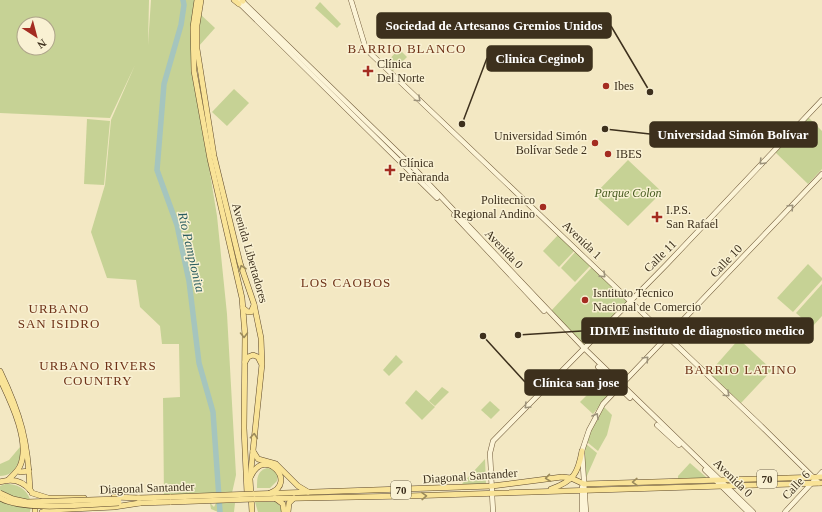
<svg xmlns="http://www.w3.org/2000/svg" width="822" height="512" font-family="'Times New Roman',serif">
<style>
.green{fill:#c6d295;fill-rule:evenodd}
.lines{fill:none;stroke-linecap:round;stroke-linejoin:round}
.river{stroke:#a5c5be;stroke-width:5.5}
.secondary-casing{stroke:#715b3b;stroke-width:5.5}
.primary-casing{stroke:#5c472c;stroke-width:6}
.secondary{stroke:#fcf4d7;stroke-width:4.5}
.primary{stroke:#f9e397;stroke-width:5}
.primary-bridge-casing{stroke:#5c472c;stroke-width:6;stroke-linecap:butt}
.primary-bridge{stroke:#f9e397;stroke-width:5}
.oneway{stroke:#9c927a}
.oneway2{stroke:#9b8a5a}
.poi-dot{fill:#a42c21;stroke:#f9f1d3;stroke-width:1.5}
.labels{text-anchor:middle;stroke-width:3;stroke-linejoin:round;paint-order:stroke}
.shield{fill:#f9f1d3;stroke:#756a54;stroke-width:1}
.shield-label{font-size:11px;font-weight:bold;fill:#3d301d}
.poi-label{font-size:12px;fill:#3d301d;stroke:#f9f1d3;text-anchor:start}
.park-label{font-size:12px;font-style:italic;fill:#485c21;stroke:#f9f1d3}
.street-label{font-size:12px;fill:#3d301d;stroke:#f9f1d3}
.neighbourhood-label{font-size:13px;letter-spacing:1px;fill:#6e3218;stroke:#f9f1d3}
.water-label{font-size:13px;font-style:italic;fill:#2b5d5f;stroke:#f9f1d3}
.leader{fill:none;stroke:#3d301d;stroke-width:1.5}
.callout-dot{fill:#3d301d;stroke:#f9f1d3;stroke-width:1.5}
.callout{fill:#3d301d;stroke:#3d301d;stroke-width:1.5}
.callout-label{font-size:13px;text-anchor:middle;font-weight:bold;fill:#fff}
</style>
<rect width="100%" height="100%" fill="#f3e8c3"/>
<g class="green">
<path d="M0 0H149L148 45 151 0H196L194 76 217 216 227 314 236 475 232 493 164 498 163 398 180 397 179 344H162L160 326 140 307 136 280 107 278 91 232 105 185 111 120 135 65 110 118 0 113ZM24 24H48V48H24Z"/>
<path d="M320 2 341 24 337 28 315 8Z"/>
<path d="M199 13 215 28 198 47Z"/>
<path d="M399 49 407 57 393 71 385 64Z"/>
<path d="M234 89 249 103 227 126 212 112Z"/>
<path d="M808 117 822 131V169L808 184 775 152Z"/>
<path d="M87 119 110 121 104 185 84 184Z"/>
<path d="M628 160 662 192 628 226 594 195Z"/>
<path d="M558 235 575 250 559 267 543 251Z"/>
<path d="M576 251 591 265 575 282 561 268Z"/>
<path d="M808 264 822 278V280L793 312 777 298Z"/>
<path d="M592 267 627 302 584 346 550 312Z"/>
<path d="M822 284V316L812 327 796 313Z"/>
<path d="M739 339 772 370 741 403 709 373Z"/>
<path d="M396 355 403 362 389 376 383 370Z"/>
<path d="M606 376 615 386 593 414 580 402Z"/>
<path d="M442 387 449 392 435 406 429 401Z"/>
<path d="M416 390 435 407 422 420 405 403Z"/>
<path d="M490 401 500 410 491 419 481 410Z"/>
<path d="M604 407 612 415 607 435 598 451 587 442 589 435Z"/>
<path d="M586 444 597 453 586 478 583 460Z"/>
<path d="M20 447 22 448C20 461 16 476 0 476V464L9 460Z"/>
<path d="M485 459 486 484 461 485Z"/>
<path d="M690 463 706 477V478L678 479V476Z"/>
<path d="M267 468 273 469 278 475 277 481 270 488H257C257 478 257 471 267 468Z"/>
<path d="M5 484C22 483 34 495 30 512H0V486Z"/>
<path d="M255 502H276L280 506 282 512H258Z"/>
<path d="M210 503 214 507 216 503H235L234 512H218L211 509Z"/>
</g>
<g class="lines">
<path class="river" d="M183 0 184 5 181 25 164 84 157 170 177 225 189 281 199 363 213 412 220 512"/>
<defs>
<g id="secondary">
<path d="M241 0 409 163 584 348 753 512"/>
<path d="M351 0 365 46 371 54 759 424 819 483"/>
<path d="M237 1 437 198"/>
<path d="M454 215 544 311"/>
<path d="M598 367 630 398"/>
<path d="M657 425 679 445"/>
<path d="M705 470 748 512"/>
<path d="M493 512 490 453 493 441 667 264 822 100"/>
<path d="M582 512V487"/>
<path d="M586 512 582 451 589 430 603 404 822 174"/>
<path d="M785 512 822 472"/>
</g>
<g id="primary">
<path d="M197 0 193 27 194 71 210 159 242 298 245 335 244 428 247 493"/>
<path d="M201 0 197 25V49L214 156 240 263 254 304 261 338 262 364 250 479 252 512"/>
<path d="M234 0 239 4"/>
<path d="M242 0 243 1"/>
<path d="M243 308 248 312H251L254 305"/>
<path d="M245 362 248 357 253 355 258 357 261 363"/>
<path d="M0 371C21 415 28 441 30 490"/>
<path d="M0 379C10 400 31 442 20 466 18 471 12 476 8 480"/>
<path d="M253 451 258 459 276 464 298 486 308 492"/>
<path d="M18 470 20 472 29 471"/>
<path d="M251 476C265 446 298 483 270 493"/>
<path d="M0 482C12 478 23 481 31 491"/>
<path d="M551 489C574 481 578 473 582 451"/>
<path d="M32 493 48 498H84"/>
<path d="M253 494 492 486 562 477 571 478 584 484 822 477"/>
<path d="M114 497 139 498"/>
<path d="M138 498 171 497"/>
<path d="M275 498 283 504 284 512"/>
<path d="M254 499 407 496 822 483"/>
<path d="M138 503 171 502"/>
<path d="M35 512V502"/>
<path d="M42 512 50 510 114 507 140 503"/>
<path d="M288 512 289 503 294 498"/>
</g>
</defs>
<use href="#secondary" class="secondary-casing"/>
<use href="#primary" class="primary-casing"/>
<use href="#secondary" class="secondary"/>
<use href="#primary" class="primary"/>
<defs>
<g id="primary-bridge">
<path d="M0 493 13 499 27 502 119 499"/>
<path d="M171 497 253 494"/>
<path d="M0 498C25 512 88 504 119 503"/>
<path d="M171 502 254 499"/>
</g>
</defs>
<use href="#primary-bridge" class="primary-bridge-casing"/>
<use href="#primary-bridge" class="primary-bridge"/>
</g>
<defs><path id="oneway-chevron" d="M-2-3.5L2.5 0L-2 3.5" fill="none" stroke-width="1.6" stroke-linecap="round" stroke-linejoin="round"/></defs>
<g class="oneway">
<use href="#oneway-chevron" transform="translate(418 99) rotate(43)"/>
<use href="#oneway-chevron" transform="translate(762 162) rotate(133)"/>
<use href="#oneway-chevron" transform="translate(791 207) rotate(-46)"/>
<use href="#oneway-chevron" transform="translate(603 275) rotate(44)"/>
<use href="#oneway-chevron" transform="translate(646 359) rotate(-46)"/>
<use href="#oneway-chevron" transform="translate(727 394) rotate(43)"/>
<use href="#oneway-chevron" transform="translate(527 406) rotate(135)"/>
<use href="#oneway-chevron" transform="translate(596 416) rotate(-60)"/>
</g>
<g class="oneway2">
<use href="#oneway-chevron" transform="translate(242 268) rotate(-109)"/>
<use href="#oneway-chevron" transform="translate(244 335) rotate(89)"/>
<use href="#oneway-chevron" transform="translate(254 436) rotate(-85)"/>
<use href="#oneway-chevron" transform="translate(548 478) rotate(172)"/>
<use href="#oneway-chevron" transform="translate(635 482) rotate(178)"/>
<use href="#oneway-chevron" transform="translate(424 496) rotate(-2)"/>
</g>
<g class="poi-dot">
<path d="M366 65h4v4h4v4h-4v4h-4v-4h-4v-4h4z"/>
<circle cx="606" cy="86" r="4"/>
<circle cx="595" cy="143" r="4"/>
<circle cx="608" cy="154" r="4"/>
<path d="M388 164h4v4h4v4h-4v4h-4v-4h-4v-4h4z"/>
<circle cx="543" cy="207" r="4"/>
<path d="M655 211h4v4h4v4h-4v4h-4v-4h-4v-4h4z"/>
<circle cx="585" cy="300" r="4"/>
</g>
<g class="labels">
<g class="shield">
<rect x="757" y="470" width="20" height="18" rx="3"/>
<rect x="391" y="481" width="20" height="18" rx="3"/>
</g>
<g class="shield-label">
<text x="767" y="483">70</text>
<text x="401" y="494">70</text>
</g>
<g class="poi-label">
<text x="377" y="68">Clínica<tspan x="377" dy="14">Del Norte</tspan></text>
<text x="614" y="90">Ibes</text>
<text x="587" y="140" text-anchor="end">Universidad Simón<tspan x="587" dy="14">Bolívar Sede 2</tspan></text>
<text x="616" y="158">IBES</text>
<text x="399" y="167">Clínica<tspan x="399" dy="14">Peñaranda</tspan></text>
<text x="535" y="204" text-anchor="end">Politecnico<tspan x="535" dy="14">Regional Andino</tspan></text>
<text x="666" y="214">I.P.S.<tspan x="666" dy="14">San Rafael</tspan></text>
<text x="593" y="297">Isntituto Tecnico<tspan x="593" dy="14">Nacional de Comercio</tspan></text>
</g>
<g class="park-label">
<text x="628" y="197">Parque Colon</text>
</g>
<g class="street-label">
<text transform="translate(582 240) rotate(44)" y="4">Avenida 1</text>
<text transform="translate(504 249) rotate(46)" y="4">Avenida 0</text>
<text transform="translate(250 253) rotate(74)" y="4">Avenida Libertadores</text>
<text transform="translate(660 256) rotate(-45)" y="4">Calle 11</text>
<text transform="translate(726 261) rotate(-46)" y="4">Calle 10</text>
<text transform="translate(470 476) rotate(-4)" y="4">Diagonal Santander</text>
<text transform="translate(733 478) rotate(44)" y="4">Avenida 0</text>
<text transform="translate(796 485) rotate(-47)" y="4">Calle 6</text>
<text transform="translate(147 488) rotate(-2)" y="4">Diagonal Santander</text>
</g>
<g class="neighbourhood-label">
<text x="407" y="53">BARRIO BLANCO</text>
<text x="346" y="287">LOS CAOBOS</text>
<text x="59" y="313">URBANO<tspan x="59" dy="15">SAN ISIDRO</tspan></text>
<text x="98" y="370">URBANO RIVERS<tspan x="98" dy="15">COUNTRY</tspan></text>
<text x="741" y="374">BARRIO LATINO</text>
</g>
<g class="water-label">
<text transform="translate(192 252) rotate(77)" y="5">Río Pamplonita</text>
</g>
</g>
<path class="leader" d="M650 92L611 26M462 124L487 58M605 129L650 134M518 335L582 331M483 336L525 382"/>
<g class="callout-dot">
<circle cx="650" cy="92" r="4"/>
<circle cx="462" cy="124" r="4"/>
<circle cx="605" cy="129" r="4"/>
<circle cx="518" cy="335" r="4"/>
<circle cx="483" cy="336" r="4"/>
</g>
<g class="callout">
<rect x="377" y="13" width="234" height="25" rx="4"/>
<rect x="487" y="46" width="105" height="25" rx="4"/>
<rect x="650" y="122" width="167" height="25" rx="4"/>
<rect x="582" y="318" width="231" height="25" rx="4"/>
<rect x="525" y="370" width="102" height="25" rx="4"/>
</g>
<g class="callout-label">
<text x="494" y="30">Sociedad de Artesanos Gremios Unidos</text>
<text x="540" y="63">Clinica Ceginob</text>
<text x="733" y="139">Universidad Simón Bolívar</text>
<text x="697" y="335">IDIME instituto de diagnostico medico</text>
<text x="576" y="387">Clínica san jose</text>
</g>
<g transform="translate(36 36) rotate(144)"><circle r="19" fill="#f9f1d3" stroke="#aea48a"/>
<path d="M0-3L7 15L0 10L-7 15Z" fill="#a42c21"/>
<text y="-6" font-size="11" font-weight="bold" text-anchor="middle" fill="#3d301d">N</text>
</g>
</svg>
